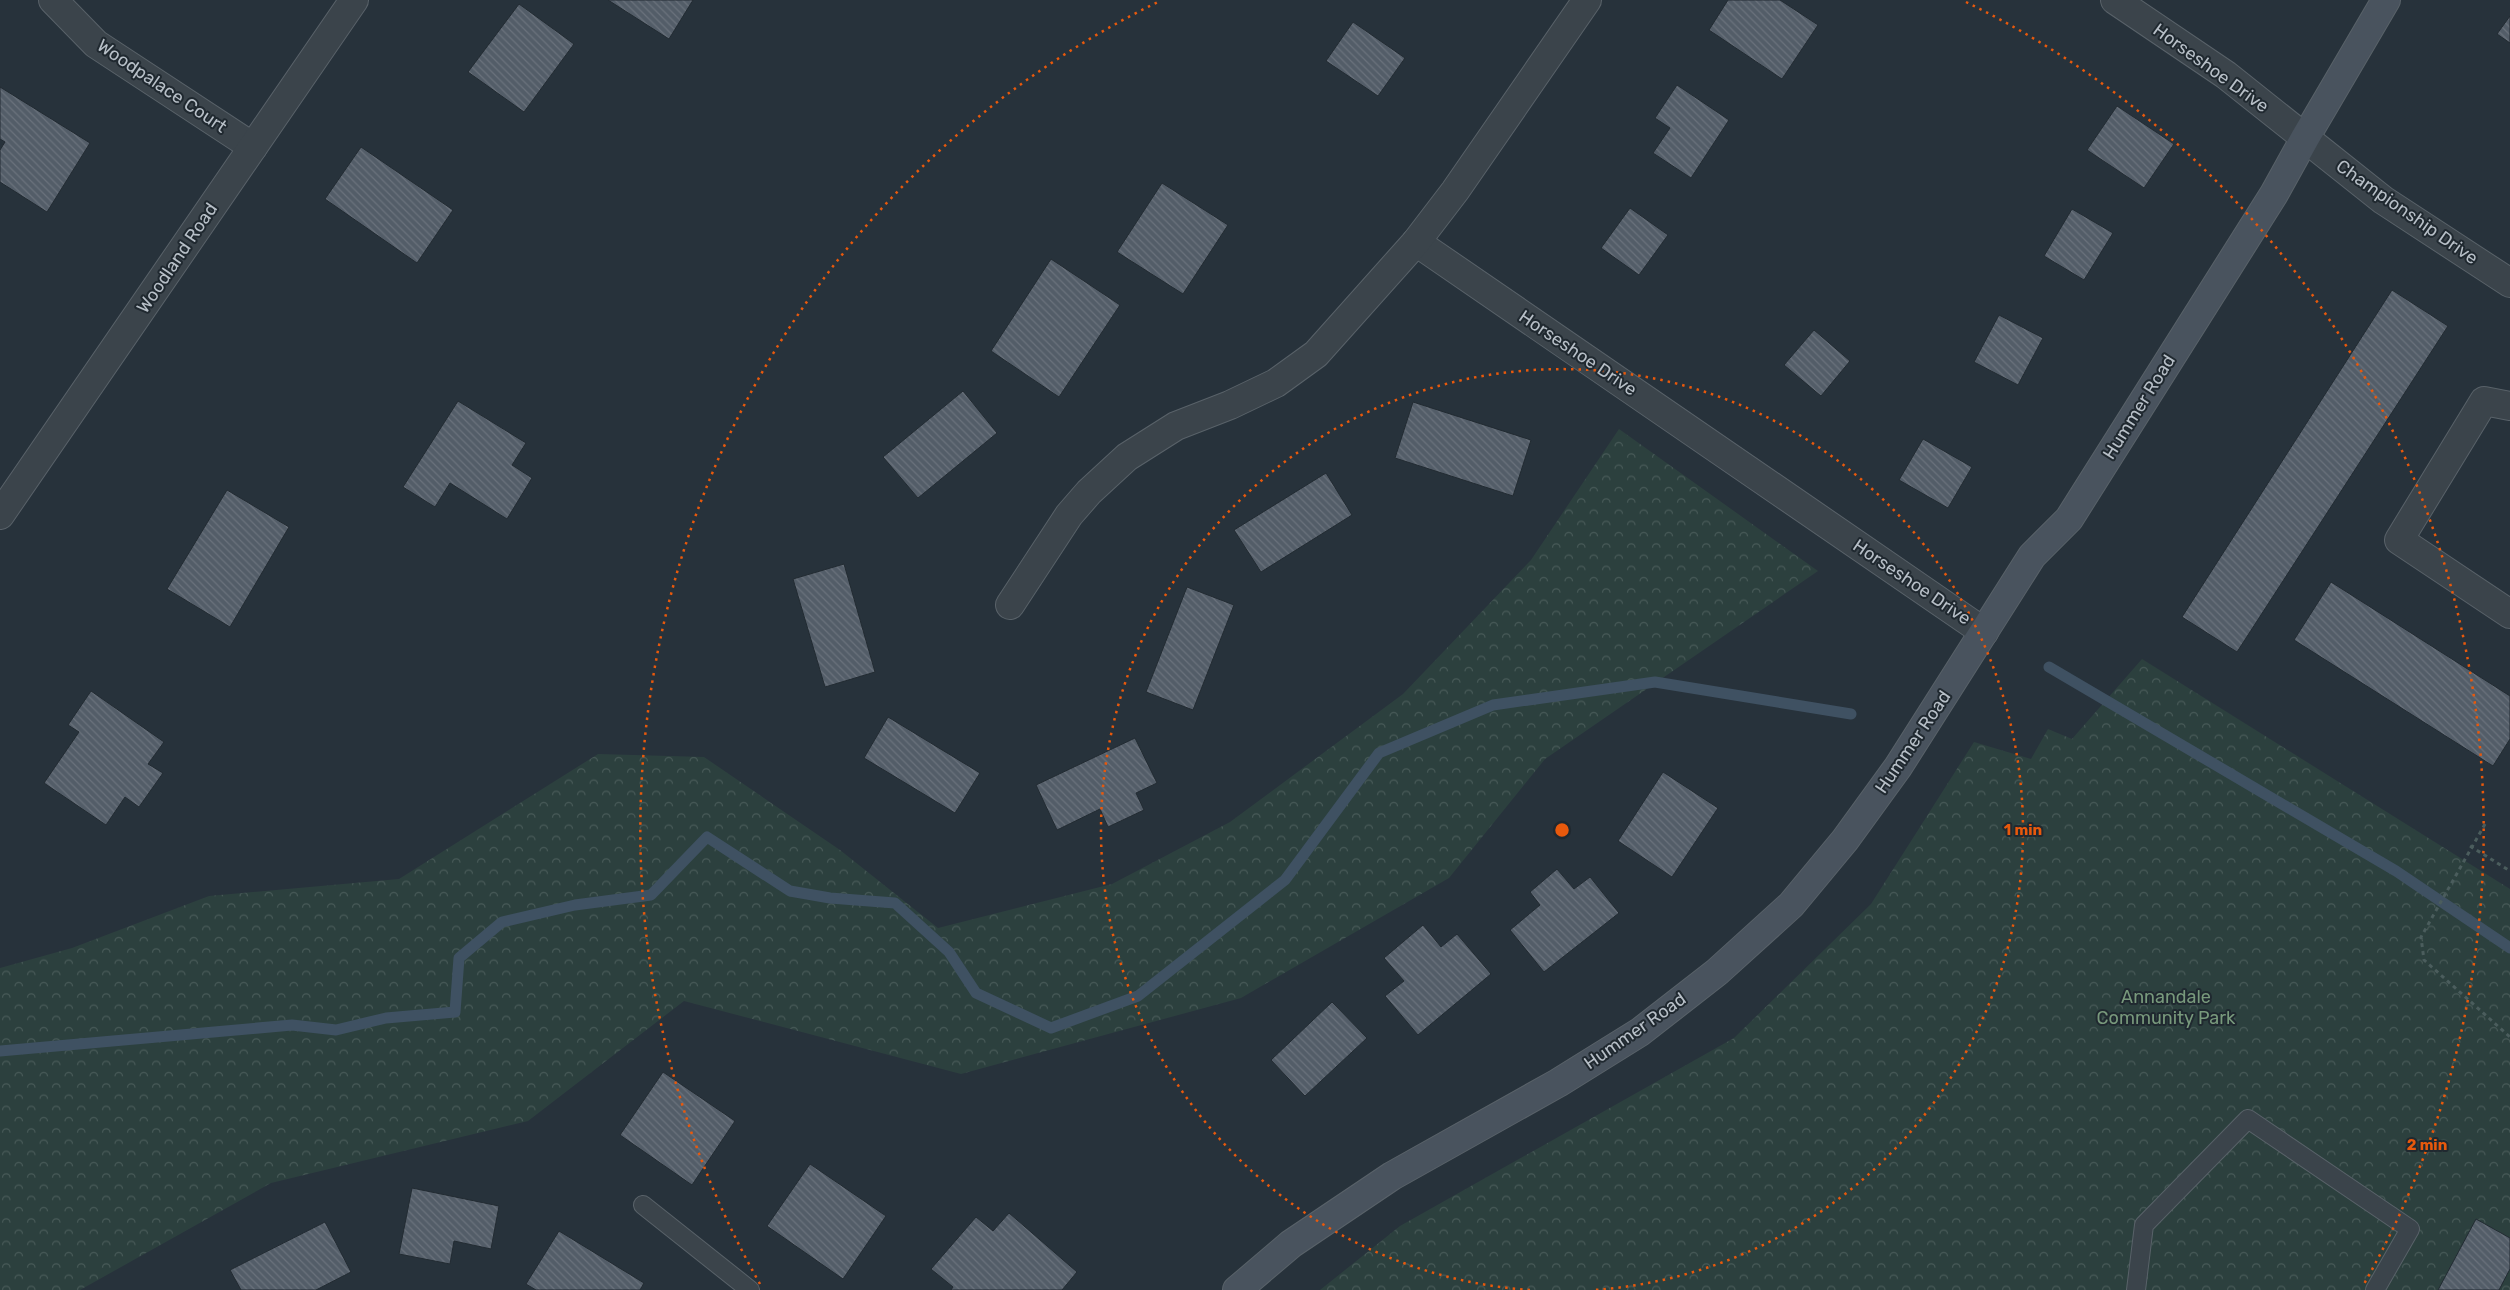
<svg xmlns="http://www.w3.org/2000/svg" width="2510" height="1290" font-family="Rubik,sans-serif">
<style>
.forest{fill:url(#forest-crowns)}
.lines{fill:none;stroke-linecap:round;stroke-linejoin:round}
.stream{stroke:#3f5162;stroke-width:11}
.building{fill:url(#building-back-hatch);stroke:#222b32}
.service-casing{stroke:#596269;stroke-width:20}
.minor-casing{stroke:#596269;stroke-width:30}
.secondary-casing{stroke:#596269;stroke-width:30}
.path{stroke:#4b5d5d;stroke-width:3;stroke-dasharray:4 4;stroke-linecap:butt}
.service{stroke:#3b444b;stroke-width:18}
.minor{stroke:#3b444b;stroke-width:28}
.secondary{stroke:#49535e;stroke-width:28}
.ring{fill:none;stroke:#e8590c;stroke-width:2.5;stroke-dasharray:2.5 5}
.labels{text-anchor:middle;stroke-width:4;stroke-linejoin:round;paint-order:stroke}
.street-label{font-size:18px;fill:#b7bfc7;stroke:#202930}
.park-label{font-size:18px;fill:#78997c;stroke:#202930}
.centre{fill:#e8590c;stroke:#202930;stroke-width:2.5}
.ring-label{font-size:15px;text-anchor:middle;font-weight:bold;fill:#e8590c;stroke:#202930;stroke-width:4;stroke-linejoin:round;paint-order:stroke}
</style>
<defs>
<pattern id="forest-crowns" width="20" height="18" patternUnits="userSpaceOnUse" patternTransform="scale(1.25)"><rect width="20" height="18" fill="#2c403e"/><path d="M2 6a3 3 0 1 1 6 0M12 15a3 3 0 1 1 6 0" fill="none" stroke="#485a58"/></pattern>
<pattern id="building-back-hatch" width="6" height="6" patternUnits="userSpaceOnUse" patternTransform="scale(1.25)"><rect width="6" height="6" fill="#535d68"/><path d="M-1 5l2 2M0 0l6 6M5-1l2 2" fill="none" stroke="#6a727c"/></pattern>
</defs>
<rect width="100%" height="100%" fill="#27323b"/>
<g class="forest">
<path d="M1619 429 1818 571 1545 759 1449 878 1241 998 961 1074 684 1001 528 1121 271 1183 80 1290H0V968L72 948 209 896 399 879 598 754 704 757 840 850 938 928 1112 884 1230 822 1403 694 1531 560Z"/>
<path d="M2142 659 2510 889V1290H1320L1400 1226 1734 1038 1871 904 1974 742 2031 759 2048 729 2072 739Z"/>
</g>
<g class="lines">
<g class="stream">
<path d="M2049 667 2396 871 2510 948"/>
<path d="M0 1051 292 1025 336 1030 386 1018 455 1012 459 958 502 922 575 905 651 895 707 837 790 891 830 898 895 903 949 952 976 993 1051 1028 1138 996 1285 880 1379 753 1493 705 1655 682 1851 714"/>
</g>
</g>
<g class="building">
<path d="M608 0H693L669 39Z"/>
<path d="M1728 0H1780L1818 25 1782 79 1709 30Z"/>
<path d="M519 4 574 44 524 112 468 72Z"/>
<path d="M2510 16V43L2497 34Z"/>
<path d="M1353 22 1405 58 1378 96 1326 61Z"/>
<path d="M1677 85 1729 120 1691 178 1653 153 1670 128 1655 118Z"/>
<path d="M0 87 90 143 47 212 0 182V150L5 142 0 139Z"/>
<path d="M2117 106 2174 144 2144 188 2087 150Z"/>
<path d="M361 147 453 210 417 263 325 199Z"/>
<path d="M1162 183 1228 225 1183 294 1117 252Z"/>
<path d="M1630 208 1668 235 1639 275 1601 248Z"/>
<path d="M2072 209 2113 233 2084 280 2044 256Z"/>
<path d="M1051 259 1120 305 1059 397 991 351Z"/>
<path d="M2392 290 2448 326 2237 652 2182 617Z"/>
<path d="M1999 315 2043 338 2018 385 1974 362Z"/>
<path d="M1814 330 1850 361 1821 396 1784 365Z"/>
<path d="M963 391 997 433 918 498 883 457Z"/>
<path d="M458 401 526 443 512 465 532 478 507 519 450 483 435 507 403 487Z"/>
<path d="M1413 402 1531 440 1513 496 1395 458Z"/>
<path d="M1923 439 1972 467 1948 508 1899 480Z"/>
<path d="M1326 473 1352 515 1261 572 1234 530Z"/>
<path d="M227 490 289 527 230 627 167 589Z"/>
<path d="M844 564 875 672 825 687 793 579Z"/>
<path d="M2331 582 2510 696V739L2493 766 2294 640Z"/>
<path d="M1187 587 1234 605 1193 710 1146 692Z"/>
<path d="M91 691 164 742 148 764 163 773 139 807 125 797 106 825 44 783 79 732 68 725Z"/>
<path d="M888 717 980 773 955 813 864 758Z"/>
<path d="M1135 738 1157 783 1136 793 1144 810 1108 827 1100 809 1057 830 1036 785Z"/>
<path d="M1663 772 1718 808 1672 877 1618 841Z"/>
<path d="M1557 869 1574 889 1590 877 1619 913 1544 972 1510 930 1540 905 1530 892Z"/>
<path d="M1423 925 1441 947 1457 934 1491 974 1418 1035 1385 996 1404 981 1384 958Z"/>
<path d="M1332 1002 1367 1038 1305 1096 1271 1060Z"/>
<path d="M663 1072 735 1121 692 1185 620 1135Z"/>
<path d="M810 1164 886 1216 843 1279 767 1226Z"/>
<path d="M412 1188 499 1206 491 1249 454 1241 450 1264 399 1254Z"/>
<path d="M1009 1213 1077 1272 1062 1290H951L953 1287 931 1269 976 1217 993 1231Z"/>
<path d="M2476 1219 2510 1238V1269L2499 1290H2438Z"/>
<path d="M325 1222 351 1272 316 1290H241L230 1270Z"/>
<path d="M559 1231 644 1283 640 1290H536L526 1284Z"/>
</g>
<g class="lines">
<defs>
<g id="service">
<path d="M643 1205 750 1290"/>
<path d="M2136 1290 2144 1225 2248 1119 2410 1229 2375 1290"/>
</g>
<g id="minor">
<path d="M53 0 96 44 253 147"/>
<path d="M2115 0 2226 75 2383 200 2510 283"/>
<path d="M1416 242 1984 632"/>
<path d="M2510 406 2484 401 2399 540 2510 614"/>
<path d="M0 515 354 0"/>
<path d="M1010 605 1069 515 1089 492 1127 457 1176 426 1230 405 1276 383 1316 354 1416 242 1455 191 1587 0"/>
</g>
<path id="secondary" d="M1237 1290 1291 1244 1392 1176 1558 1083 1640 1032 1717 972 1791 905 1845 840 1898 767 2032 556 2069 519 2274 194 2305 138 2386 0"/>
</defs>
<use href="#service" class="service-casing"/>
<use href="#minor" class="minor-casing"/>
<use href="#secondary" class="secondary-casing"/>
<g class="path">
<path d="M2485 824 2421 937 2424 960 2510 1037"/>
<path d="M2470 846 2510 871"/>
</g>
<use href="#service" class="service"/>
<use href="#minor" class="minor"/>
<use href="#secondary" class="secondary"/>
</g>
<g class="ring">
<path d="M1530 1290A461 461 0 1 1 1594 1290"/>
<path d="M760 1284A921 921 0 0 1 1158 2M1966 2A921 921 0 0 1 2364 1284"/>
</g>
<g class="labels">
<g class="street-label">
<text transform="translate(2211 68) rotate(36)" y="6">Horseshoe Drive</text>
<text transform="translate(162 86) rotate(34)" y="6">Woodpalace Court</text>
<text transform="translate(2407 212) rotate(35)" y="6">Championship Drive</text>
<text transform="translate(177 258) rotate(-56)" y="6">Woodland Road</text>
<text transform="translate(1578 353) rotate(34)" y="6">Horseshoe Drive</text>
<text transform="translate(2139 407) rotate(-58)" y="6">Hummer Road</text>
<text transform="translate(1912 582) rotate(34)" y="6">Horseshoe Drive</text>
<text transform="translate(1913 742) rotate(-56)" y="6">Hummer Road</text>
<text transform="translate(1635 1031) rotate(-35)" y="6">Hummer Road</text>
</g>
<g class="park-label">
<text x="2166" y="1003">Annandale<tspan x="2166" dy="21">Community Park</tspan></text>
</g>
</g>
<circle cx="1562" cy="830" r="8" class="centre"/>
<g class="ring-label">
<text x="2023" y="835">1 min</text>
<text x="2427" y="1150">2 min</text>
</g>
</svg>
